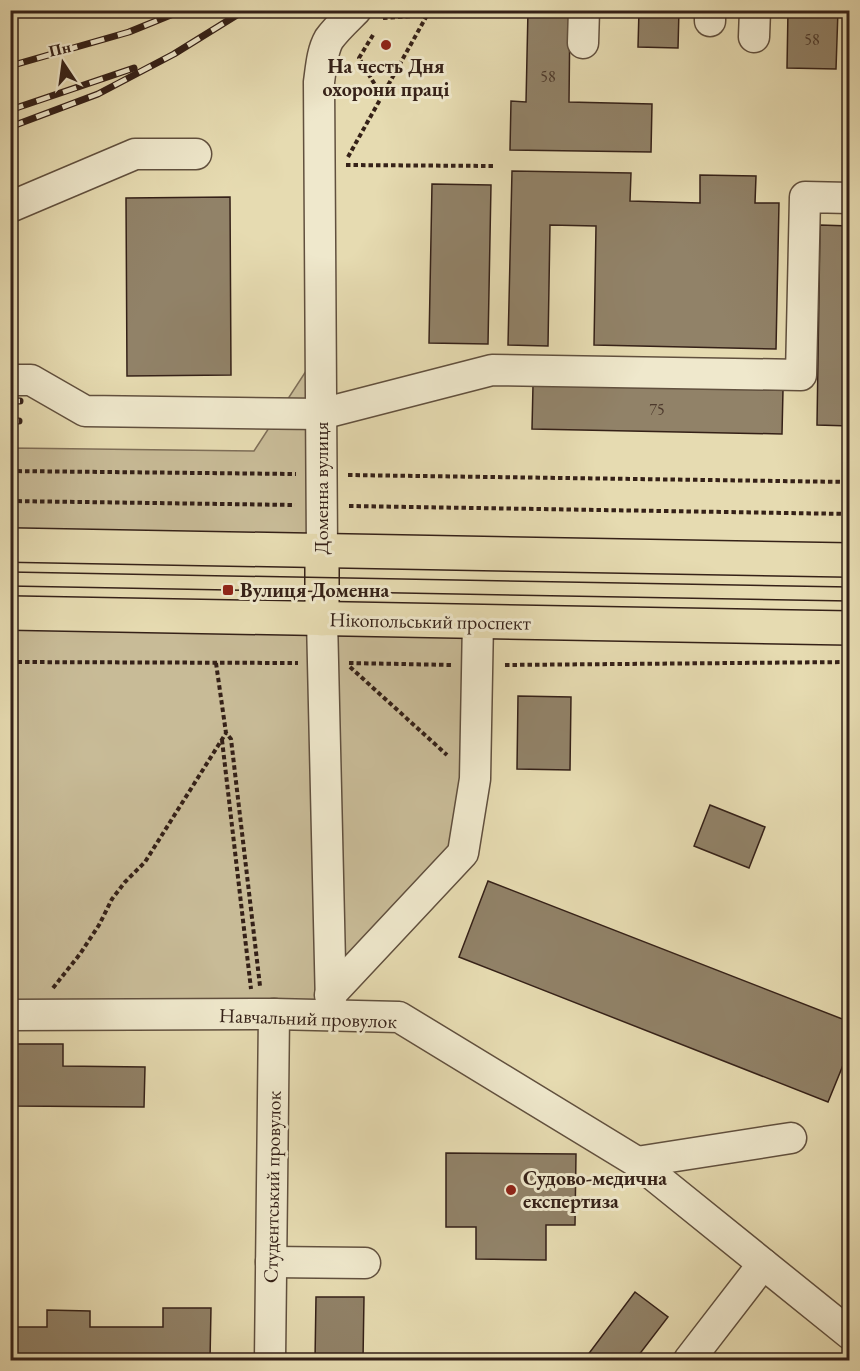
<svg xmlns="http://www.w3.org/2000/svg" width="860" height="1371" font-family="'EB Garamond',serif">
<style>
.green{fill:#c8bb97;stroke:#7e6e58;stroke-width:1.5}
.building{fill:#918268;stroke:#352118;stroke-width:1.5}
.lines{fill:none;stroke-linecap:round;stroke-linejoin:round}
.minor-casing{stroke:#61503e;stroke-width:33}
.major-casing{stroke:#352118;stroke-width:36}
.path{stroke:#352118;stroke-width:4;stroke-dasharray:4.5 3;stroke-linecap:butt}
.minor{stroke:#efe8cc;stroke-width:30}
.major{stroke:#e6dbb1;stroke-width:33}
.tram{stroke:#352118;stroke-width:1.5}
.rail-casing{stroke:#352118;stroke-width:7}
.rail{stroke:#efe8cc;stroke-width:4.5;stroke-dasharray:14;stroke-linecap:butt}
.poi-dot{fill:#8f2418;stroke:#efe8cc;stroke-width:2}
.labels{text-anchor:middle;stroke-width:6;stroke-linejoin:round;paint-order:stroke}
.number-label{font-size:16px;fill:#4c392c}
.poi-label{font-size:20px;font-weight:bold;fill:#352118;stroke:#efe8cc;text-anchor:start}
.street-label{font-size:20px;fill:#352118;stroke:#efe8cc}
</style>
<rect width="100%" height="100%" fill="#e6dbb1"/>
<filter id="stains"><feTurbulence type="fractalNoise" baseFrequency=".00333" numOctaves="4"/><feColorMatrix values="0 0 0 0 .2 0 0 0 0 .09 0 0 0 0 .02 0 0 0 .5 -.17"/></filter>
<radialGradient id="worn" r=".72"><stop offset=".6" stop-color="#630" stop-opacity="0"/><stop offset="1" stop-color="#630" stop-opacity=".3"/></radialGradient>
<g class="green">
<path d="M308 368 309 541 11 536V448L254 451Z"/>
<path d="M11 624 468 634 466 778 454 849 315 1005 11 1006Z"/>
</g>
<g class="building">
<path d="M528 10H570L569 102 652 104 651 152 510 150 511 101 526 102Z"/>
<path d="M639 10H679L678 48 638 47Z"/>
<path d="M788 10H838L836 69 787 68Z"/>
<path d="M512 171 631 173 630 201 700 203V175L756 176 755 203H779L776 349 594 345 596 226 550 225 548 346 508 345Z"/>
<path d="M432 184 491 185 488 344 429 343Z"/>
<path d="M230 197 231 375 127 376 126 198Z"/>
<path d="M820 225 850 226V426L817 425Z"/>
<path d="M533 385 783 390 782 434 532 429Z"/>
<path d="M518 696 571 697 570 770 517 769Z"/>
<path d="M710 805 765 827 749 868 694 846Z"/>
<path d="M488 881 850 1022V1048L828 1102 459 957Z"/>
<path d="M17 1044H63V1066L145 1067 144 1107 16 1106Z"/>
<path d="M446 1153 576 1154 575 1225H546V1260L476 1259V1227H446Z"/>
<path d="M635 1292 668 1317 635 1360H584Z"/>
<path d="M316 1297H364L363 1360H315Z"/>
<path d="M163 1308H211L210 1360H10V1327H47V1310L90 1311V1327H163Z"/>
</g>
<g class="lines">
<defs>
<g id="minor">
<path d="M710 21V10"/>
<path d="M754 37 755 10"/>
<path d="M583 43 584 10"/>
<path d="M10 207 135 154H196"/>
<path d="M10 380H31L85 411 321 414 492 370 801 375 805 197 850 198"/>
<path d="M322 551 319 82C321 68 322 51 329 39 336 29 347 19 356 10"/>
<path d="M322 619 331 1006"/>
<path d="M330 995 463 853 475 779 478 621"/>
<path d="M10 1015 274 1014 399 1017 637 1162 850 1334"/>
<path d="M637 1162 791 1138"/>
<path d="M271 1262 365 1263"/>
<path d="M270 1360 274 1014"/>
<path d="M689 1360 763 1264"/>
</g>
<g id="major">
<path d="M10 545 850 560"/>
<path d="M322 551V619"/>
<path d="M10 613 850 628"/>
</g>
</defs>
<use href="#minor" class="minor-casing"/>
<use href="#major" class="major-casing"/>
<g class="path">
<path d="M383 18 427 15"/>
<path d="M373 35 359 58 381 95"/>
<path d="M348 157 430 10"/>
<path d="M346 165 494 166"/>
<path d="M10 471 296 474"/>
<path d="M348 475 850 482"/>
<path d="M10 501 295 505"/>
<path d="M349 506 850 514"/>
<path d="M10 662 298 663"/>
<path d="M216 663 226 733 231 739 260 986"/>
<path d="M349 663 452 665"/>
<path d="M505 665 850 662"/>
<path d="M350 667 447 755"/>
<path d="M222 740 251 989"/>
<path d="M53 988 80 954 99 925 112 899 125 882 145 862 226 733"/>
</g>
<use href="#minor" class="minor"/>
<use href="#major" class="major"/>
<g class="tram">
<path d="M10 572 850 587"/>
<path d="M10 586 850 601"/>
</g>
<defs>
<g id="rail">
<path d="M10 66 129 32 183 10"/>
<path d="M10 110 134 68"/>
<path d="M10 127 98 94 174 54 245 10"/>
<path d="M10 401H20"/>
<path d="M10 421H19"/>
</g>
</defs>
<use href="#rail" class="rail-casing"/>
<use href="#rail" class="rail"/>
</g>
<g class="poi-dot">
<circle cx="386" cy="45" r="6"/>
<rect x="222" y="584" width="12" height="12" rx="3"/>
<circle cx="511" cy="1190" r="6"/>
</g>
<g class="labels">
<g class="number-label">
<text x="812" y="45">58</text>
<text x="548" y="82">58</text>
<text x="657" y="415">75</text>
</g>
<g class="poi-label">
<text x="386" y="73" text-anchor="middle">На честь Дня<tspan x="386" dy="23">охорони праці</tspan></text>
<text x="240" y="597">Вулиця Доменна</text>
<text x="523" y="1185">Судово-медична<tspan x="523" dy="23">експертиза</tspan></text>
</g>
<g class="street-label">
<text transform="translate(321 488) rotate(-90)" y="7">Доменна вулиця</text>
<text transform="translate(430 621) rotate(1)" y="7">Нікопольський проспект</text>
<text transform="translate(308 1018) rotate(2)" y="7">Навчальний провулок</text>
<text transform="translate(272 1187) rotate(-89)" y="7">Студентський провулок</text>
</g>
</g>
<rect width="860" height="1371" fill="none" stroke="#e6dbb1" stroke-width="36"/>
<rect x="12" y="12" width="836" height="1347" fill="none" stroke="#352118" stroke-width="3"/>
<rect x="18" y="18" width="824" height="1335" fill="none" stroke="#352118" stroke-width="1.5"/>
<g transform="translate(63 63) rotate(347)" stroke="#efe8cc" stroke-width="4.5" paint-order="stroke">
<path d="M0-4.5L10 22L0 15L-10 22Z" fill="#352118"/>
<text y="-9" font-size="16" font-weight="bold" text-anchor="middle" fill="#352118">Пн</text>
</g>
<rect width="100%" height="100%" filter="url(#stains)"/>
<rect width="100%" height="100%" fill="url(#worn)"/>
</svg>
